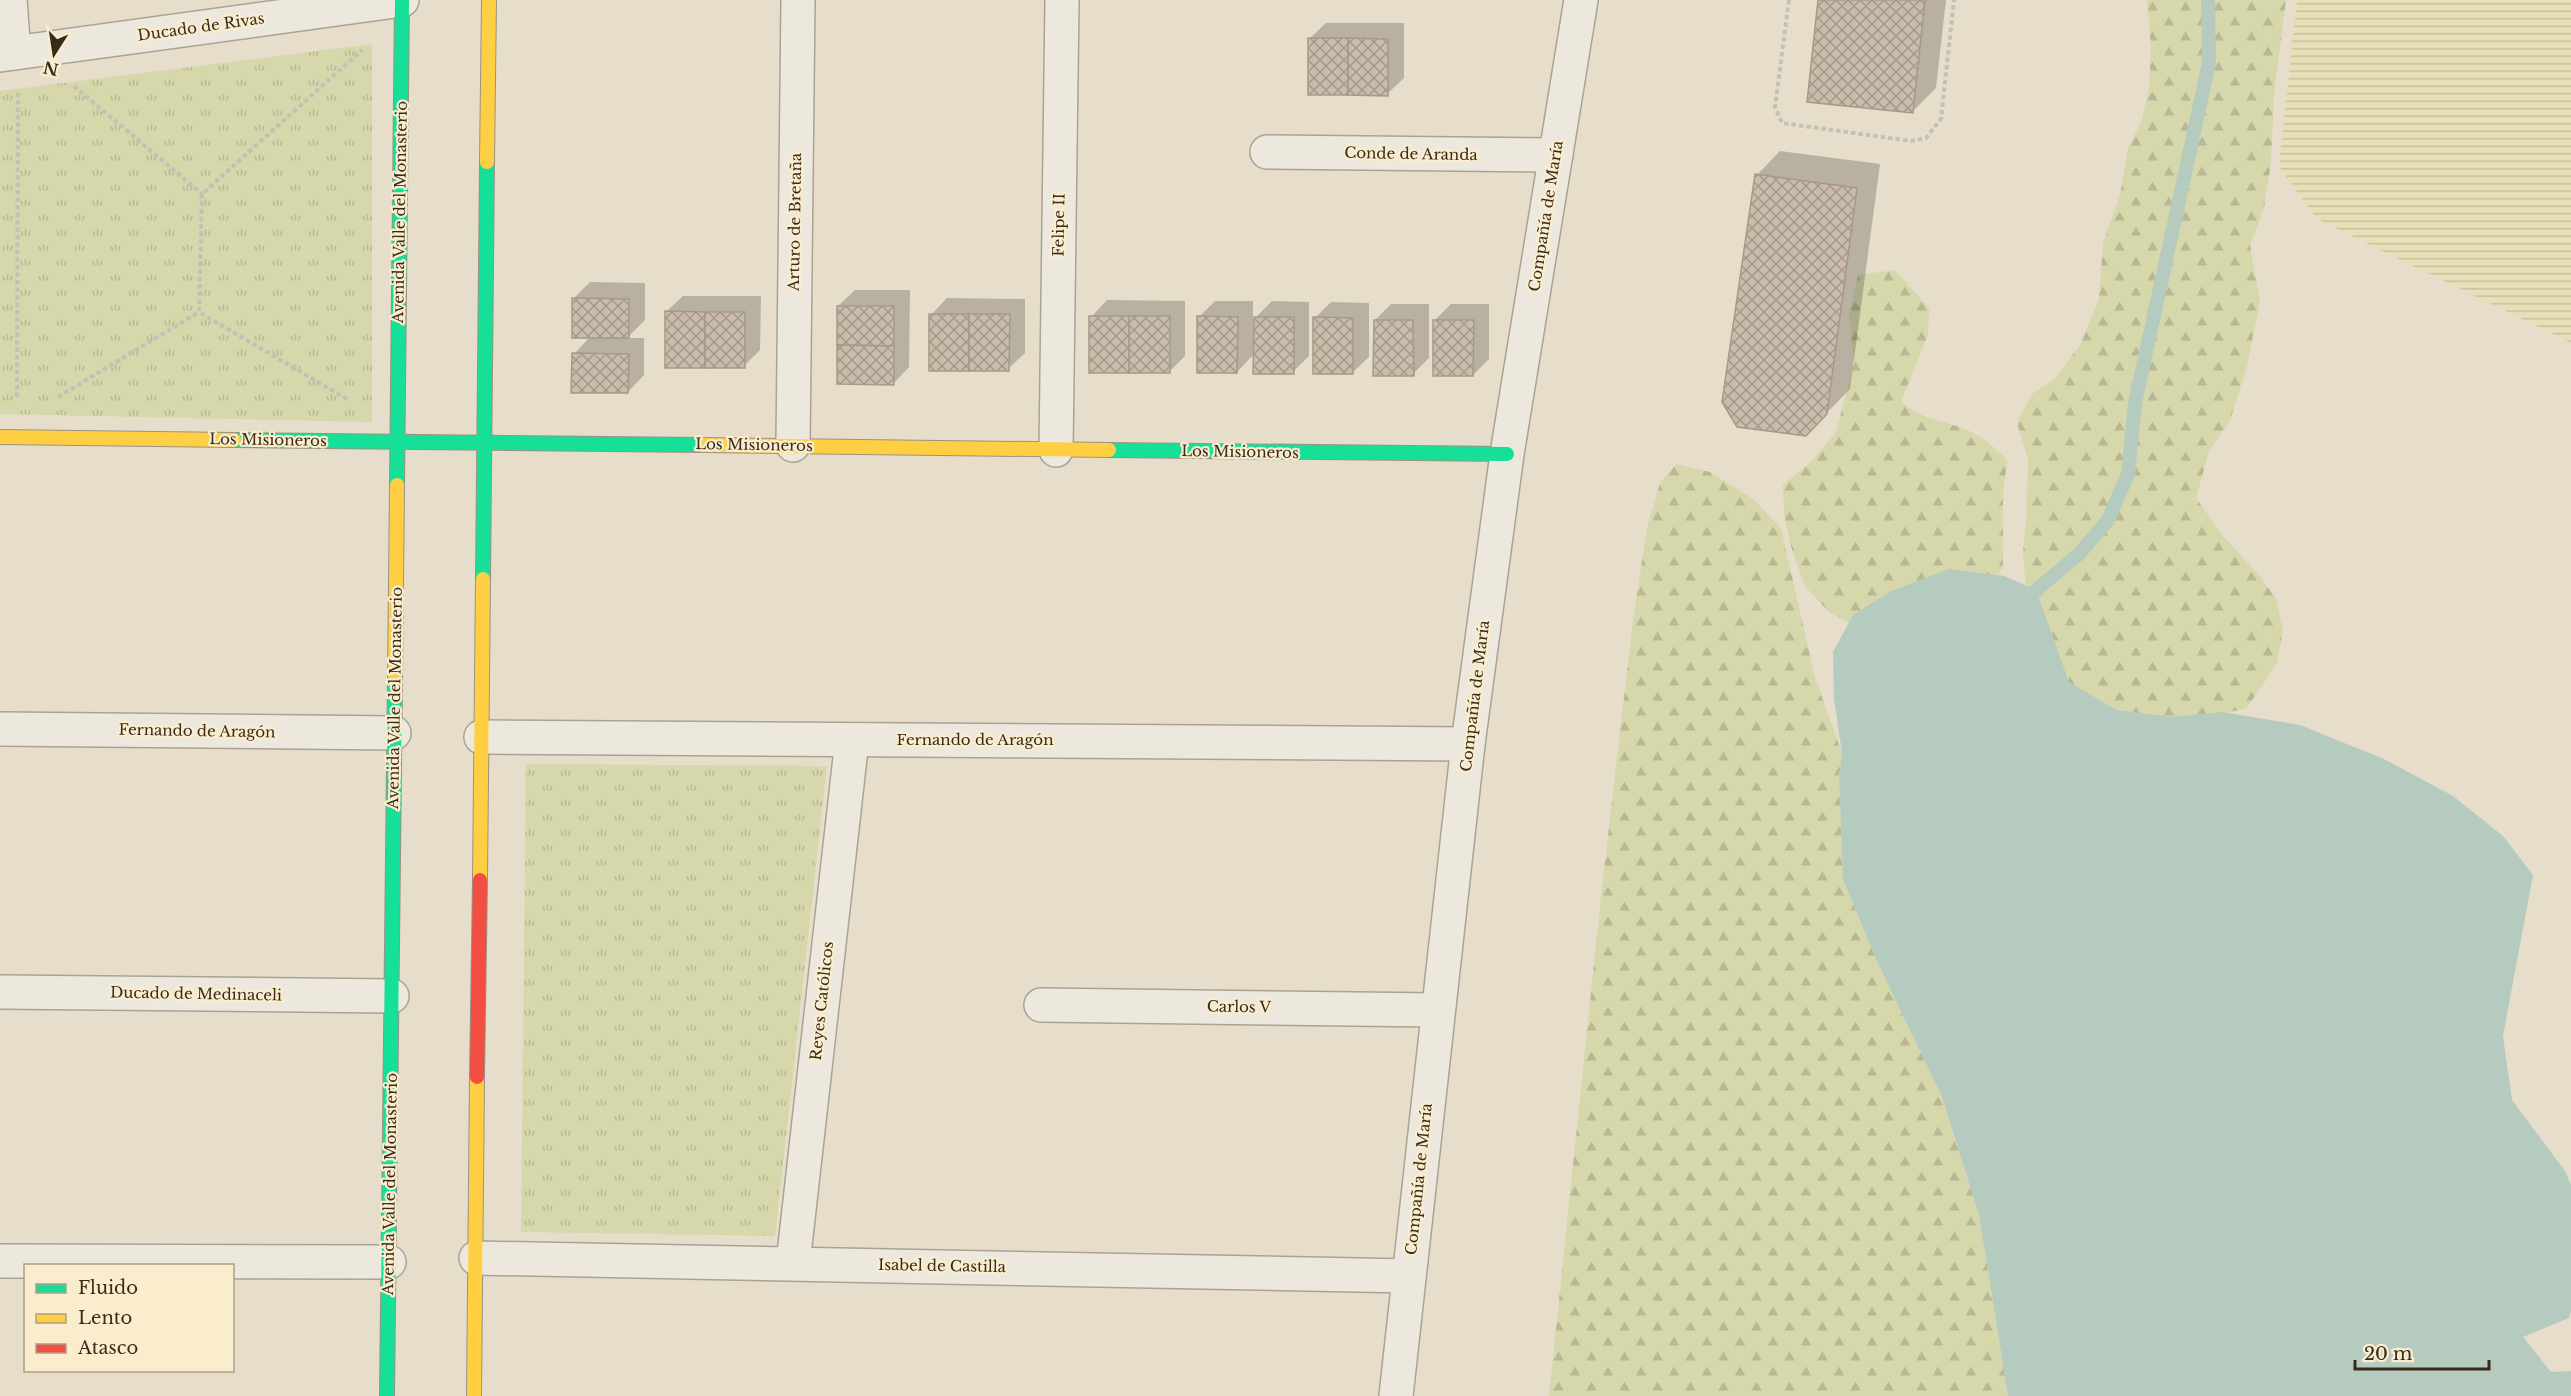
<svg xmlns="http://www.w3.org/2000/svg" width="2571" height="1396" font-family="'Libre Baskerville',serif">
<style>
.farmland{fill:url(#farmland-rules)}
.forest{fill:url(#forest-firs)}
.park{fill:url(#park-tufts)}
.water{fill:#b6cbbf}
.shadow{fill:#0003}
.lines{fill:none;stroke-linecap:round;stroke-linejoin:round}
.stream{stroke:#b6cbbf;stroke-width:14}
.building{fill:url(#building-cross-hatch);stroke:#a69989;stroke-width:1.5}
.street-casing{stroke:#aba294;stroke-width:36}
.fast-casing{stroke:#9a9284;stroke-width:16}
.slow-casing{stroke:#9a9284;stroke-width:16}
.jam-casing{stroke:#9a9284;stroke-width:16}
.path{stroke:#c6bfb3;stroke-width:4;stroke-dasharray:4.5 3;stroke-linecap:butt}
.street{stroke:#ede8dd;stroke-width:33}
.fast{stroke:#16e098;stroke-width:14}
.slow{stroke:#ffcf43;stroke-width:14}
.jam{stroke:#f24e42;stroke-width:14}
.labels{text-anchor:middle;stroke-width:4.5;stroke-linejoin:round;paint-order:stroke}
.street-label{font-size:15px;fill:#3a2a1b;stroke:#f9edce}
</style>
<defs>
<pattern id="farmland-rules" width="6" height="5" patternUnits="userSpaceOnUse" patternTransform="scale(1.5)"><rect width="6" height="5" fill="#e8dfb8"/><path d="M0 2.5h6" fill="none" stroke="#c8c09e"/></pattern>
<pattern id="forest-firs" width="22" height="20" patternUnits="userSpaceOnUse" patternTransform="scale(1.5)"><rect width="22" height="20" fill="#d6d7ab"/><path d="M5 1l3.5 6h-7zM16 11l3.5 6h-7z" fill="#b8b993"/></pattern>
<pattern id="park-tufts" width="24" height="20" patternUnits="userSpaceOnUse" patternTransform="scale(1.5)"><rect width="24" height="20" fill="#d6d7ab"/><path d="M3 7l-1-3M5 7V3M7 7l1-3M15 17l-1-3M17 17v-4M19 17l1-3" fill="none" stroke="#b8b993"/></pattern>
<pattern id="building-cross-hatch" width="8" height="8" patternUnits="userSpaceOnUse" patternTransform="scale(1.5)"><rect width="8" height="8" fill="#cabcaa"/><path d="M0 0l8 8M0 8l8-8" fill="none" stroke="#a5998a"/></pattern>
</defs>
<rect width="100%" height="100%" fill="#e6deca"/>
<path class="farmland" d="M2297 0H2571V343L2317 219 2279 167Z"/>
<g class="forest">
<path d="M2147 0H2286L2274 94 2271 163 2264 208 2250 245 2260 302 2246 370 2230 421 2209 451 2196 498 2224 537 2259 575 2276 599 2283 630 2277 663 2247 708 2158 729 2069 730 2027 601 2023 552 2026 521 2028 460 2017 423 2032 394 2056 378 2081 343 2099 299 2103 243 2120 195 2128 148 2142 120 2149 88 2151 46Z"/>
<path d="M1895 270 1929 308 1928 335 1901 402C1925 421 1939 419 1965 429 1981 436 1995 447 2007 460L2003 496V567L1978 610 1857 628 1829 612 1805 586 1792 550 1784 515 1783 485 1811 462 1836 432 1854 363 1849 316 1858 275Z"/>
<path d="M1676 464 1710 472 1753 499 1781 528 1815 677 1842 753 1839 778 1843 879 1875 957 1942 1097 1979 1215 2008 1396H1549L1601 896 1633 620 1647 528 1660 483Z"/>
</g>
<g class="park">
<path d="M372 44V422L0 414V91Z"/>
<path d="M526 764 827 766 775 1236 521 1232Z"/>
</g>
<path class="water" d="M1949 569 2004 576 2036 590 2069 682 2116 710 2171 717 2222 712 2300 725 2384 759 2453 796 2503 836 2533 875 2503 1036 2512 1100 2565 1171 2571 1185V1311L2569 1318 2523 1337 2551 1372 2571 1371V1396H2008L1979 1215 1942 1097 1875 957 1843 879 1839 778 1842 753 1834 699 1833 652 1853 615 1891 591Z"/>
<g class="shadow">
<path d="M1819 0H1946L1936 88 1912 112Z"/>
<path d="M1326 23H1404V78L1387 94 1309 39Z"/>
<path d="M1780 151 1880 164 1850 389 1806 434 1757 175Z"/>
<path d="M590 282 645 283V320L627 338H644V375L628 392 574 354 591 336 574 298Z"/>
<path d="M855 290H910L909 367 893 384 838 306Z"/>
<path d="M683 296H761L760 350 744 366 666 312Z"/>
<path d="M947 298 1025 299V353L1008 369 931 315Z"/>
<path d="M1107 300 1185 301V356L1169 372 1091 317Z"/>
<path d="M1215 301H1253V320L1272 301 1309 302V356L1293 372 1255 353 1237 372 1199 317Z"/>
<path d="M1331 302 1369 303V357L1352 373 1315 318Z"/>
<path d="M1391 304H1429V358L1413 374 1375 320Z"/>
<path d="M1451 304H1489V359L1473 375 1435 320Z"/>
</g>
<g class="lines">
<path class="stream" d="M2036 590 2079 554 2108 520 2128 474 2135 403 2209 63 2208 0"/>
</g>
<g class="building">
<path d="M1818 0H1925L1913 113 1807 102Z"/>
<rect x="1308" y="38" width="40" height="57"/>
<path d="M1348 38 1388 39V96L1348 95Z"/>
<path d="M1755 174 1857 188 1827 414 1806 436 1737 427 1722 402Z"/>
<path d="M572 298 629 299V338H572Z"/>
<path d="M837 306H894V346L837 345Z"/>
<path d="M665 311 705 312V368H665Z"/>
<rect x="705" y="312" width="40" height="56"/>
<rect x="929" y="314" width="40" height="57"/>
<path d="M969 314H1010L1009 371H969Z"/>
<rect x="1089" y="316" width="40" height="57"/>
<rect x="1129" y="316" width="41" height="57"/>
<path d="M1197 316 1238 317 1237 373H1197Z"/>
<path d="M1254 317H1294V374H1253Z"/>
<path d="M1313 317 1353 318V374H1313Z"/>
<path d="M1374 320H1413L1414 376H1373Z"/>
<path d="M1433 320H1474L1473 376H1433Z"/>
<path d="M837 345 894 346V385L837 384Z"/>
<path d="M572 353 629 354 628 393H571Z"/>
</g>
<g class="lines">
<defs>
<g id="street">
<path d="M10 0 14 53"/>
<path d="M0 55 402 0"/>
<path d="M1267 152 1556 155"/>
<path d="M793 445 798 0"/>
<path d="M1056 450 1062 0"/>
<path d="M0 729 394 733"/>
<path d="M481 737 1468 744"/>
<path d="M0 992 392 996"/>
<path d="M1041 1005 1438 1010"/>
<path d="M476 1258 1409 1276"/>
<path d="M0 1261 389 1262"/>
<path d="M793 1263 852 740"/>
<path d="M1396 1396 1468 744 1507 454 1581 0"/>
</g>
<g id="fast">
<path d="M234 440 703 445"/>
<path d="M1109 450 1507 454"/>
<path d="M397 485 402 0"/>
<path d="M483 579 487 162"/>
<path d="M387 1396 395 677"/>
</g>
<g id="slow">
<path d="M487 162 489 0"/>
<path d="M0 437 234 440"/>
<path d="M703 445 1109 450"/>
<path d="M395 677 397 485"/>
<path d="M480 880 483 579"/>
<path d="M474 1396 477 1077"/>
</g>
<path id="jam" d="M477 1077 480 880"/>
</defs>
<use href="#street" class="street-casing"/>
<use href="#fast" class="fast-casing"/>
<use href="#slow" class="slow-casing"/>
<use href="#jam" class="jam-casing"/>
<g class="path">
<path d="M1789 0 1775 107 1782 123 1911 141 1926 138 1941 119 1954 0"/>
<path d="M74 86 202 194"/>
<path d="M17 397 18 93"/>
<path d="M58 397 199 312"/>
<path d="M347 399 199 312 202 194 362 50"/>
</g>
<use href="#street" class="street"/>
<use href="#fast" class="fast"/>
<use href="#slow" class="slow"/>
<use href="#jam" class="jam"/>
</g>
<g class="labels">
<g class="street-label">
<text transform="translate(201 27) rotate(-8)" y="5">Ducado de Rivas</text>
<text transform="translate(1411 154) rotate(1)" y="5">Conde de Aranda</text>
<text transform="translate(400 212) rotate(-89)" y="5">Avenida Valle del Monasterio</text>
<text transform="translate(1546 216) rotate(-81)" y="5">Compañía de María</text>
<text transform="translate(795 222) rotate(-89)" y="5">Arturo de Bretaña</text>
<text transform="translate(1059 225) rotate(-89)" y="5">Felipe II</text>
<text transform="translate(268 440) rotate(1)" y="5">Los Misioneros</text>
<text transform="translate(754 445) rotate(1)" y="5">Los Misioneros</text>
<text transform="translate(1240 452) rotate(1)" y="5">Los Misioneros</text>
<text transform="translate(1475 696) rotate(-83)" y="5">Compañía de María</text>
<text transform="translate(395 698) rotate(-89)" y="5">Avenida Valle del Monasterio</text>
<text transform="translate(197 731) rotate(1)" y="5">Fernando de Aragón</text>
<text x="975" y="745">Fernando de Aragón</text>
<text transform="translate(196 994) rotate(1)" y="5">Ducado de Medinaceli</text>
<text transform="translate(822 1001) rotate(-84)" y="5">Reyes Católicos</text>
<text transform="translate(1239 1007) rotate(1)" y="5">Carlos V</text>
<text transform="translate(1419 1179) rotate(-84)" y="5">Compañía de María</text>
<text transform="translate(390 1184) rotate(-89)" y="5">Avenida Valle del Monasterio</text>
<text transform="translate(942 1266) rotate(1)" y="5">Isabel de Castilla</text>
</g>
</g>
<rect x="24" y="1264" width="210" height="108" fill="#f9edce" stroke="#ad9f86" stroke-width="1.5"/>
<rect x="36" y="1284" width="30" height="9" fill="#16e098" stroke="#ad9f86" stroke-width="1.5"/>
<text x="78" y="1294" font-size="18" fill="#3a2a1b">Fluido</text>
<rect x="36" y="1314" width="30" height="9" fill="#ffcf43" stroke="#ad9f86" stroke-width="1.5"/>
<text x="78" y="1324" font-size="18" fill="#3a2a1b">Lento</text>
<rect x="36" y="1344" width="30" height="9" fill="#f24e42" stroke="#ad9f86" stroke-width="1.5"/>
<text x="78" y="1354" font-size="18" fill="#3a2a1b">Atasco</text>
<g transform="translate(54 54) rotate(192)" stroke="#f9edce" stroke-width="4.5" paint-order="stroke">
<path d="M0-4.5L10 22L0 15L-10 22Z" fill="#3a2a1b"/>
<text y="-9" font-size="16" font-weight="bold" text-anchor="middle" fill="#3a2a1b">N</text>
</g>
<path d="M2355 1360v9h134v-9" fill="none" stroke="#3a2a1b" stroke-width="3"/>
<text x="2364" y="1360" font-size="18" fill="#3a2a1b" stroke="#f9edce" stroke-width="4.5" paint-order="stroke">20 m</text>
</svg>
